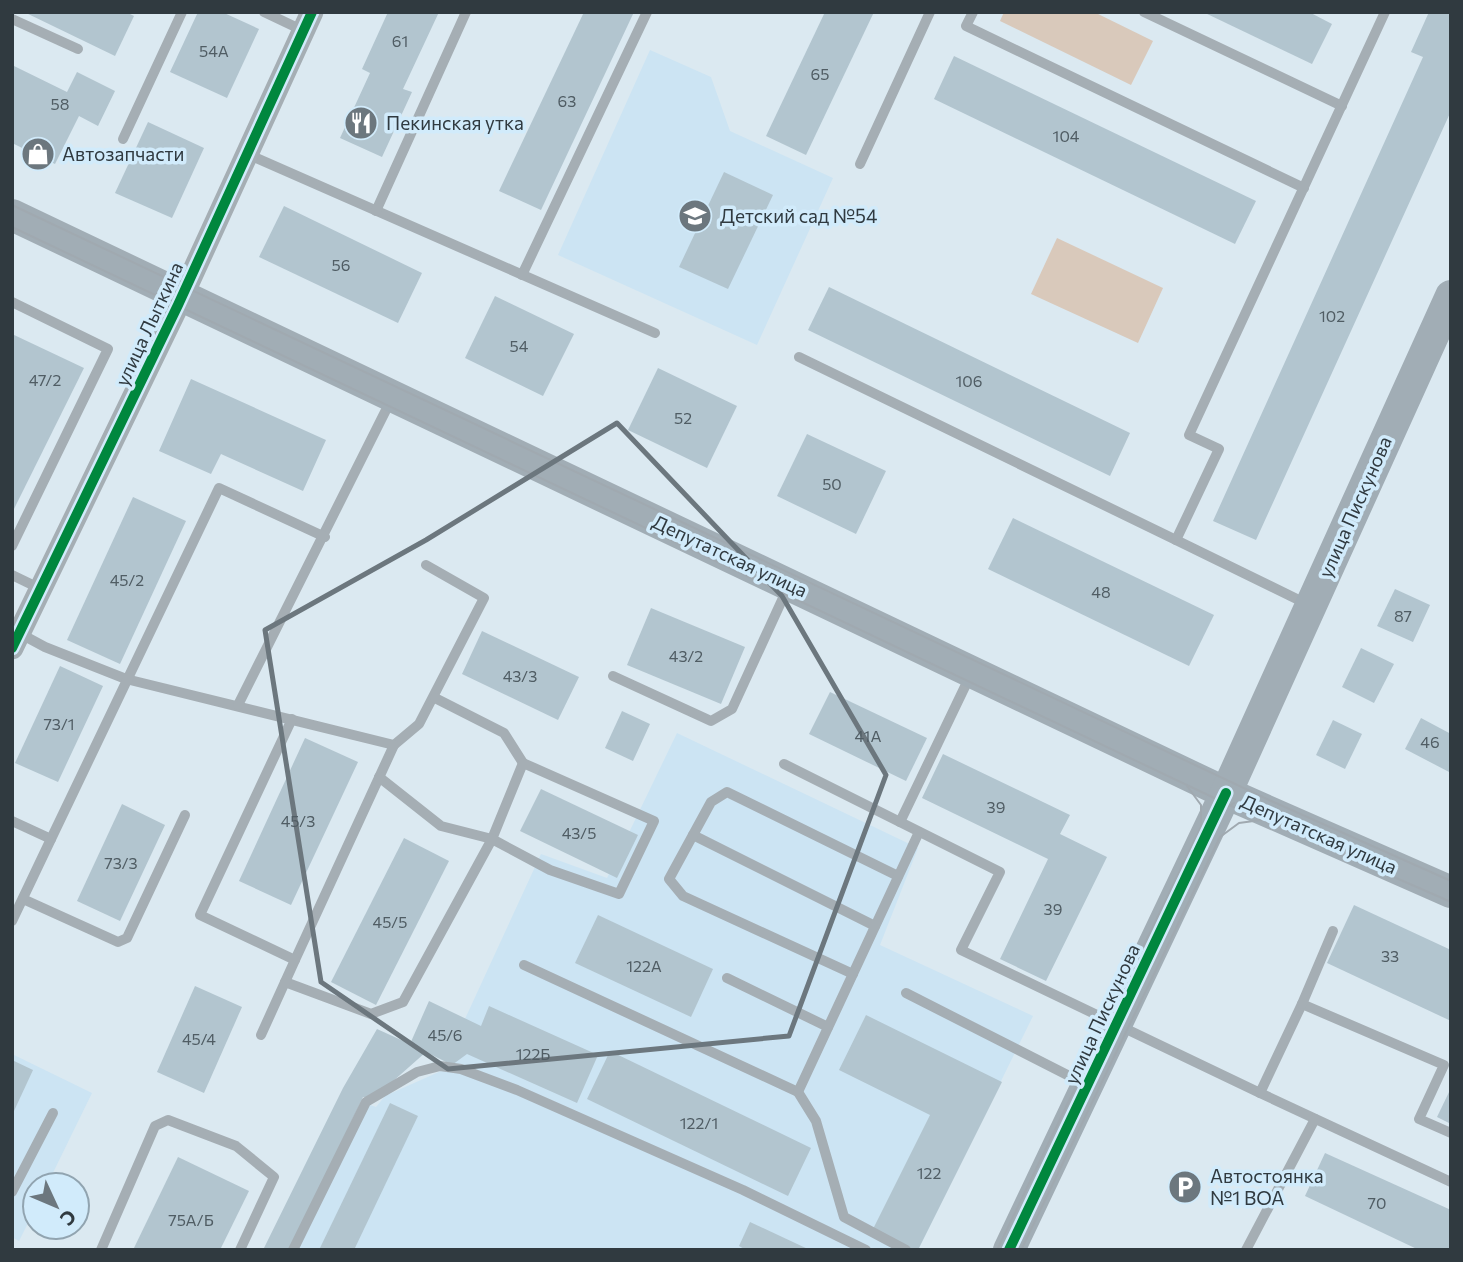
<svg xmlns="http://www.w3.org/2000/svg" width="1463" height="1262" font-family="Commissioner,sans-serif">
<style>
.built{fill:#cce4f3}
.green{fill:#d9c9bb}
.building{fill:#b2c5cf}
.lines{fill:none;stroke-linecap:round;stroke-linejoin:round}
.lane{stroke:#a5aeb4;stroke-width:10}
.street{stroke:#a5aeb4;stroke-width:23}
.secondary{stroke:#a1adb5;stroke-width:32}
.tram{stroke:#a0a9b0;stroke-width:2}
.cycleway-casing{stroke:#d1ebfb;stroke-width:15}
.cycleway{stroke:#00873e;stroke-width:10}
.marked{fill:none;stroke:#6c777e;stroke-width:5;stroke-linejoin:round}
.labels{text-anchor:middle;stroke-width:7;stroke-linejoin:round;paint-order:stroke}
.number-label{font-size:16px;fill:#505d64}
.poi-label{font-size:19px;fill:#303a40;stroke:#d1ebfb;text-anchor:start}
.street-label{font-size:19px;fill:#303a40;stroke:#d1ebfb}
</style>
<rect width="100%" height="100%" fill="#dbe9f1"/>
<g class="built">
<path d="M650 50 711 77 730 131 833 178 757 345 558 255Z"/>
<path d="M677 733 918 848 880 945 1033 1016 918 1250H295L367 1104 376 1107 385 1096 441 1071 541 854 607 878Z"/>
<path d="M12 1054 92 1093 47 1185H35V1209L19 1241 12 1237Z"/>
</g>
<g class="green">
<path d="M1004 12H1094L1153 41 1131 85 1000 21Z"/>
<path d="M1057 238 1163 288 1138 343 1031 294Z"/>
</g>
<g class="building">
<path d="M24 12H126L134 16 115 56Z"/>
<path d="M198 12H222L259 29 227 98 170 72Z"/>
<path d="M388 12H439L403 89 412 92 382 157 340 138 370 73 362 69Z"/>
<path d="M584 12H634L541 210 499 191Z"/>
<path d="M825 12H874L806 155 766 136Z"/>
<path d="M1203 12H1309L1332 24 1312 64Z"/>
<path d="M1429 12H1451V111L1256 540 1213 521 1423 57 1411 52Z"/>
<path d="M954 56 1256 201 1235 244 934 99Z"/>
<path d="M14 66 67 92 77 72 115 91 98 126 79 116 55 164 12 143Z"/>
<path d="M148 122 204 148 172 218 115 193Z"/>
<path d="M724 172 773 195 728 289 679 267Z"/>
<path d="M284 206 422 273 398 323 259 257Z"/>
<path d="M829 287 1130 433 1110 476 808 330Z"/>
<path d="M495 296 574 334 543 396 465 358Z"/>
<path d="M12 334 84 368 12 513Z"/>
<path d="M658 368 737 406 707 468 628 430Z"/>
<path d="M191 379 326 440 303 491 221 454 211 474 159 451Z"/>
<path d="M807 434 886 471 856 534 777 496Z"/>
<path d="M133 497 186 521 120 664 67 640Z"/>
<path d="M1013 518 1214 615 1189 666 988 569Z"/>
<path d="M1395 589 1430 605 1413 642 1377 626Z"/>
<path d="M651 608 745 647 721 704 627 665Z"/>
<path d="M482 631 579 677 558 720 462 674Z"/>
<path d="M1361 648 1394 664 1374 703 1342 687Z"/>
<path d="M60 666 103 686 58 782 15 763Z"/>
<path d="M830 692 927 738 906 781 809 734Z"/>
<path d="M622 711 650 724 633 761 605 748Z"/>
<path d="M1421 718 1451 734V773L1405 749Z"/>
<path d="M1333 720 1362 734 1345 769 1316 755Z"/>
<path d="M305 738 358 762 291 905 239 881Z"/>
<path d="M943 754 1070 815 1060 834 1107 857 1046 981 1000 959 1048 859 922 798Z"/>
<path d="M541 789 638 835 617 878 520 831Z"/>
<path d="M122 804 165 825 120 921 77 901Z"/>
<path d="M404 838 449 861 376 1005 331 982Z"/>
<path d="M1354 905 1451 950V1021L1327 963Z"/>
<path d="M598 915 713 969 691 1017 575 963Z"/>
<path d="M195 986 242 1007 204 1093 157 1072Z"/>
<path d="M429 1001 481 1026 489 1006 598 1055 577 1103 467 1054 452 1065 426 1052 374 1098 363 1097 290 1250H263L343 1088 377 1029 410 1044Z"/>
<path d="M866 1015 1002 1082 918 1250H909L872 1231 930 1115 839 1070Z"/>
<path d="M610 1051 811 1148 788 1196 587 1099Z"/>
<path d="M12 1060 33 1070 14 1111 12 1110Z"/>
<path d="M1451 1088V1124L1437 1117Z"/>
<path d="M390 1103 418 1116 354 1250H319Z"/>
<path d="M1325 1153 1451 1210V1250H1419L1305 1196Z"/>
<path d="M178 1157 249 1191 220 1250H133Z"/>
<path d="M750 1222 810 1250H746L739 1246Z"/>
</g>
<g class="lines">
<g class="lane">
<path d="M264 12 304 31"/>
<path d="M973 12 966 26 1304 188"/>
<path d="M1144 12 1342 106"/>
<path d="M12 19 78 49"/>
<path d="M123 139 182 12"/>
<path d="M247 154 655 333"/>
<path d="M860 164 930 12"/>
<path d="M376 211 466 12"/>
<path d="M522 275 647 12"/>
<path d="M12 302 108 349 12 546"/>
<path d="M799 357 1176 540"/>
<path d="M12 575 43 590"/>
<path d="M1307 604 1176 540 1219 449 1189 435 1385 12"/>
<path d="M19 633 45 647 126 679 394 745 419 724 484 598 426 565"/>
<path d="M613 676 711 721 732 709 788 587"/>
<path d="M435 698 504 733 523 763"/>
<path d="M238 705 392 398"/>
<path d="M523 763 654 821 619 894 550 870 492 839Z"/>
<path d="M784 764 1000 872 961 950 1260 1093 1302 1004 1444 1065 1419 1119 1451 1133"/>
<path d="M12 821 51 839 219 488 325 537"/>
<path d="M900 822 971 674"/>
<path d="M693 835 875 926"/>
<path d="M23 899 118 942 127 938 185 815"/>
<path d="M12 921 51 839"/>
<path d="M295 960 394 745"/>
<path d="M524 965 798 1092 816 1121 844 1217 906 1250"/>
<path d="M853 974 683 896 669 879 711 802 727 792 898 876"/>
<path d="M727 978 828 1027"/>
<path d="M285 982 371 1014 403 1002 492 839 441 826 379 777"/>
<path d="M906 993 1085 1084"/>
<path d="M1302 1004 1333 931"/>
<path d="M261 1035 295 960 200 915 292 719"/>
<path d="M798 1092 919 832"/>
<path d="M1260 1093 1451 1182"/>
<path d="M12 1192 53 1113"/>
<path d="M101 1250 155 1126 168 1120 236 1146 274 1177 240 1250"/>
<path d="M293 1250 366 1102 417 1072 440 1066 461 1069 517 1090 743 1190 866 1250"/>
<path d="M1246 1250 1315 1119"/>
</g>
<path class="street" d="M12 648 178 305 312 12"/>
<g class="secondary">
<path d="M12 215 1226 793 1451 892"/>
<path d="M1009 1250 1226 793 1451 296"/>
</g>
<g class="tram">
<path d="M12 205 1269 800 1451 881"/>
<path d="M12 227 1229 805 1451 902"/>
<path d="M1187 786 1201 805V827"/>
<path d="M997 1250 1201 827 1218 812 1234 803"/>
<path d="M1021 1250 1220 837 1239 823 1261 820"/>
</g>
<defs>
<g id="cycleway">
<path d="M12 648 178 305 312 12"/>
<path d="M1009 1250 1226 793"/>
</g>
</defs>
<use href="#cycleway" class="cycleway-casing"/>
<use href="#cycleway" class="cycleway"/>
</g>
<path class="marked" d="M617 423 782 596 886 775 789 1036 448 1069 321 982 265 630 426 540Z"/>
<defs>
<symbol id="restaurant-disc" viewBox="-11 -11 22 22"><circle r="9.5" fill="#6c777e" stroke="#d1ebfb"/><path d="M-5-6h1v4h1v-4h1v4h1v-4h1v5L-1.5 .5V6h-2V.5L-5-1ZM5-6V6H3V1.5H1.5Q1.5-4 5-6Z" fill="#fff"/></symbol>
<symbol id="shop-disc" viewBox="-11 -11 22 22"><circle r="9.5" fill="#6c777e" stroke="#d1ebfb"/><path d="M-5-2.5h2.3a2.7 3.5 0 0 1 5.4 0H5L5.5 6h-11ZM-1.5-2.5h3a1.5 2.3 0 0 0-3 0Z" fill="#fff"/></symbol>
<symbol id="school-disc" viewBox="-11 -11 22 22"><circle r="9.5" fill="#6c777e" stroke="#d1ebfb"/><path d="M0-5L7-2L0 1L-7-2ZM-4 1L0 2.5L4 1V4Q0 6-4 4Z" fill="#fff"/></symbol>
<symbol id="parking-disc" viewBox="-11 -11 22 22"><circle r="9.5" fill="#6c777e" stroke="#d1ebfb"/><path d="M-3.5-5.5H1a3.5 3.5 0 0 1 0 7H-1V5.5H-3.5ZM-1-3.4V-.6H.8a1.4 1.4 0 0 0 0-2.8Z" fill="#fff"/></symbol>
</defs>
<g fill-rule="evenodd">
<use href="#restaurant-disc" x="342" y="104" width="38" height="38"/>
<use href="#shop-disc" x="19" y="135" width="38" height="38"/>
<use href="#school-disc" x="676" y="197" width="38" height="38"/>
<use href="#parking-disc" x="1166" y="1168" width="38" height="38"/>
</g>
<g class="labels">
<g class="number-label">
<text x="400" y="47">61</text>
<text x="214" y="57">54А</text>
<text x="820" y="80">65</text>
<text x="567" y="107">63</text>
<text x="60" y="110">58</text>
<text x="1066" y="142">104</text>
<text x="341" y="271">56</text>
<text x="1332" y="322">102</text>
<text x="519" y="352">54</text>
<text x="45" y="386">47/2</text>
<text x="969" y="387">106</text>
<text x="683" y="424">52</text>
<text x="832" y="490">50</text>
<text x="127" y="586">45/2</text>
<text x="1101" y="598">48</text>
<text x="1403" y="622">87</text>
<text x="686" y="662">43/2</text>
<text x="520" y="682">43/3</text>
<text x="59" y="730">73/1</text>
<text x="868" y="742">41А</text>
<text x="1430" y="748">46</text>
<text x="996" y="813">39</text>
<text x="298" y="827">45/3</text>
<text x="579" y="839">43/5</text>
<text x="121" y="869">73/3</text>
<text x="1053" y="915">39</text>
<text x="390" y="928">45/5</text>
<text x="1390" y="962">33</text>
<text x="644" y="972">122А</text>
<text x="445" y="1041">45/6</text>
<text x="199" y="1045">45/4</text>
<text x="533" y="1060">122Б</text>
<text x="699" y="1129">122/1</text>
<text x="929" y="1179">122</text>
<text x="1377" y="1209">70</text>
<text x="191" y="1226">75А/Б</text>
</g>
<g class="poi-label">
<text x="386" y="130">Пекинская утка</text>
<text x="62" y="161">Автозапчасти</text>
<text x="720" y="223">Детский сад №54</text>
<text x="1210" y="1183">Автостоянка<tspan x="1210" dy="22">№1 ВОА</tspan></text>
</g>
<g class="street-label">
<text transform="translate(149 324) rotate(-65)" y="7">улица Лыткина</text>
<text transform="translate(1355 507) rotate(-66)" y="7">улица Пискунова</text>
<text transform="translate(730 556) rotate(25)" y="7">Депутатская улица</text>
<text transform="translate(1319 834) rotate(24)" y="7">Депутатская улица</text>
<text transform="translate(1102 1014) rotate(-65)" y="7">улица Пискунова</text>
</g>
</g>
<rect width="1463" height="1262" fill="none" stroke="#303a40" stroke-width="28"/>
<g transform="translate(56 1206) rotate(134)"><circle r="33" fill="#d1ebfb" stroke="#91a4b0" stroke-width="2"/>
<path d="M0-5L12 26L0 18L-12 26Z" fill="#6c777e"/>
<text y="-10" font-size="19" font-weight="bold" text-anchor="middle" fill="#303a40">С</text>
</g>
</svg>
